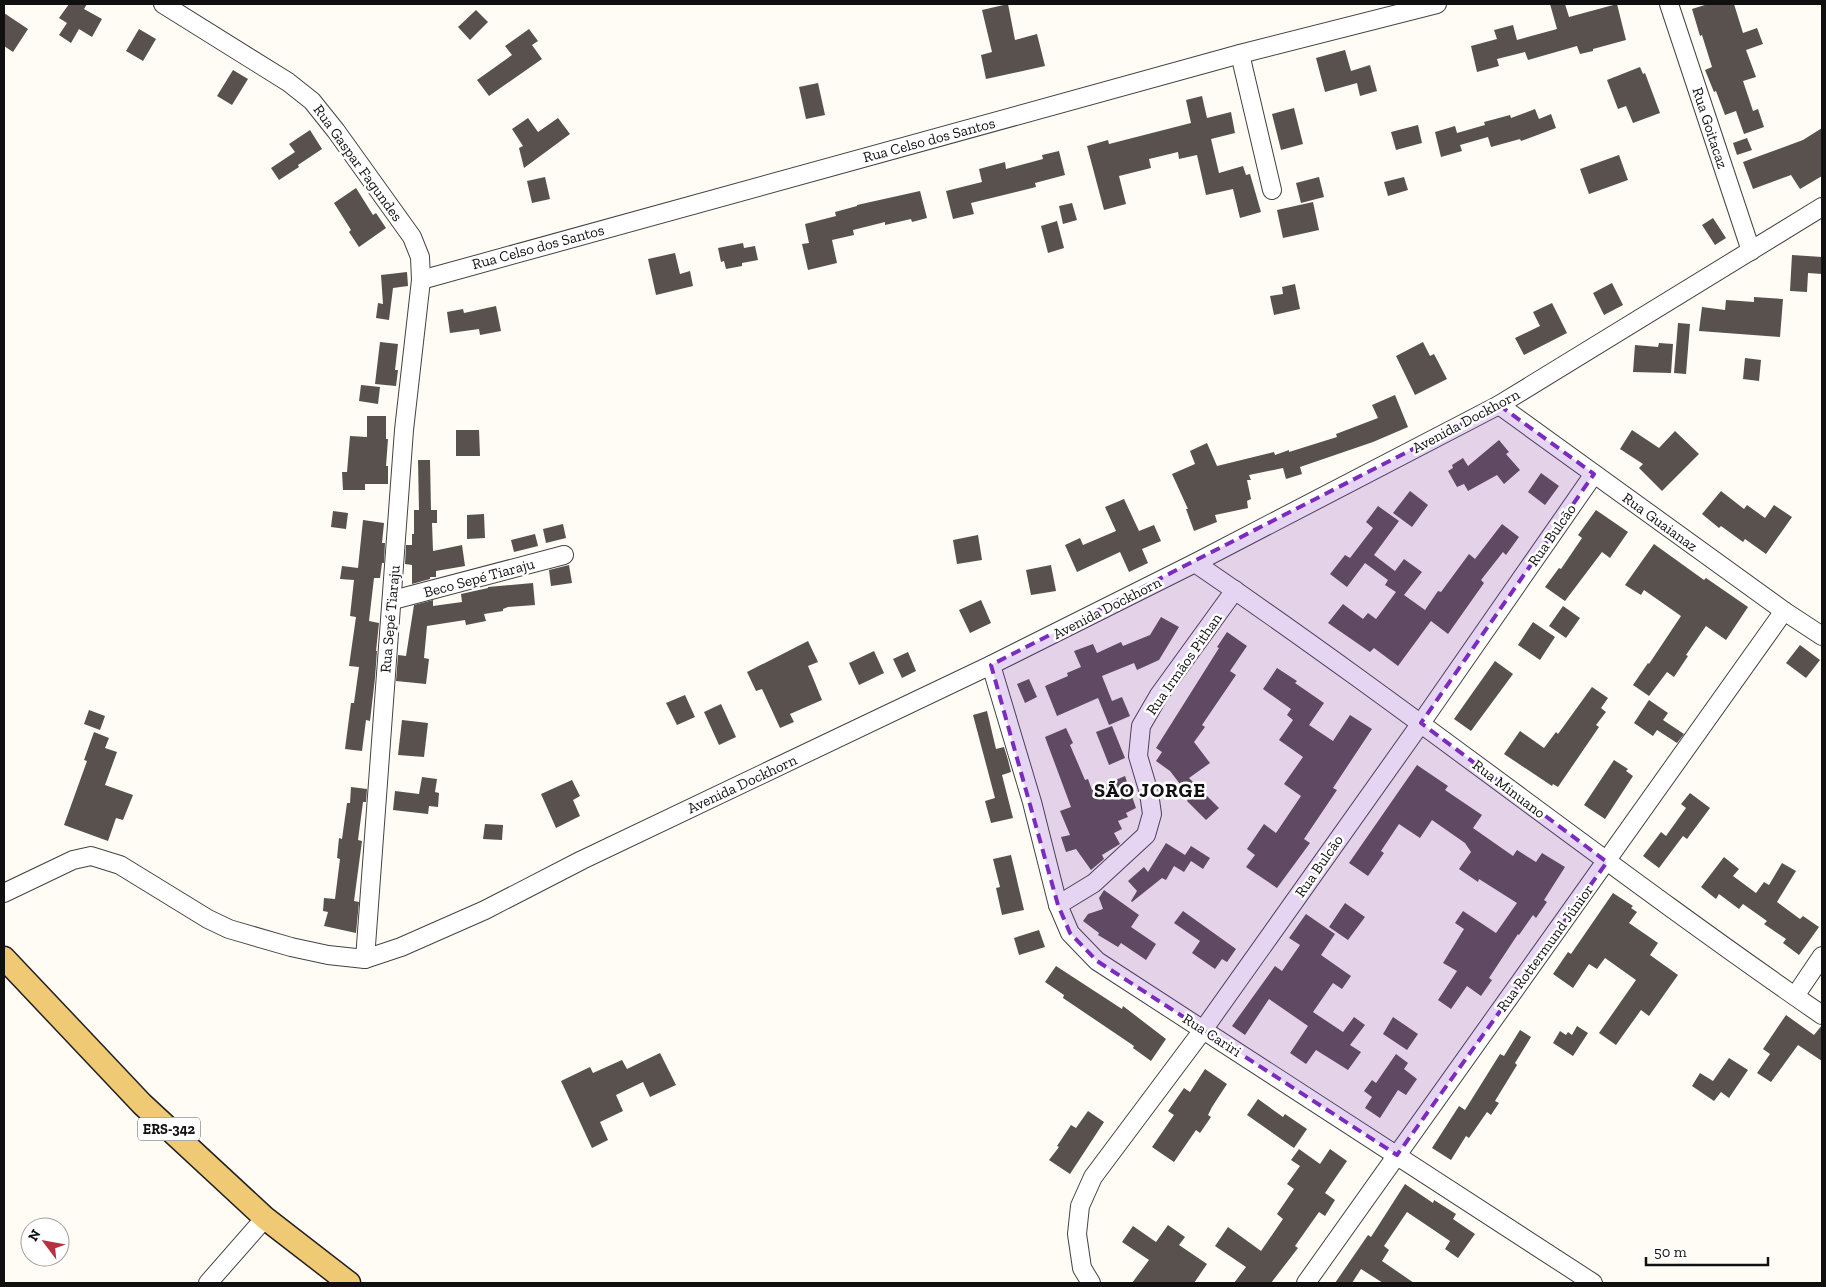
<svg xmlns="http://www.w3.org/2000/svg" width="1826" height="1287" font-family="'Zilla Slab',serif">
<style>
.building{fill:#58514d}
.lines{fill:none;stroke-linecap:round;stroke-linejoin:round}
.minor-casing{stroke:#434343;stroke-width:20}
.major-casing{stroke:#212121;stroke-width:25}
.minor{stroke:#fff;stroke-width:18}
.major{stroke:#efc973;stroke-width:22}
.marked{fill:#7b2cbf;fill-opacity:0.2;stroke:#7b2cbf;stroke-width:4;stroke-dasharray:10 6;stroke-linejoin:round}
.labels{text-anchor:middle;stroke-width:5;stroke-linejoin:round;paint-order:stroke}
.shield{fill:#fff;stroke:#585858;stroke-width:1}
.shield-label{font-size:14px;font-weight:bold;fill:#101010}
.street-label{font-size:15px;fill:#101010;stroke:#fff}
.district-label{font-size:20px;font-weight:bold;letter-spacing:1px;fill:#101010;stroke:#fff}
</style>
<rect width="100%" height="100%" fill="#fefcf4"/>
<g class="building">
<path d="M69 4H87L84 9 102 19 92 37 79 29 71 43 59 35 67 23 59 18Z"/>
<path d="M1008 4 1015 40 1037 34 1045 66 986 79 981 55 992 52 982 10Z"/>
<path d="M1550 4H1565L1569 17 1617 4 1626 40 1593 49V51L1580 54 1577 46 1528 60 1525 52 1497 59 1499 66 1477 72 1471 46 1497 39 1494 30 1513 25 1517 40 1557 29Z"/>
<path d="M1708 4H1734L1743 33 1757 28 1763 44 1746 50 1756 77 1743 81 1753 111 1758 109 1764 127 1744 134 1736 111 1725 115 1716 91 1714 92 1705 70 1712 67 1702 35 1700 36 1692 9Z"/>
<path d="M476 10 488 22 470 40 458 27Z"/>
<path d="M4 13 28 29 13 52 4 46Z"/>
<path d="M139 29 156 39 143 61 126 51Z"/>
<path d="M529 29 538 41 532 45 542 59 489 96 477 80 512 55 505 46Z"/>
<path d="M1345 50 1351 71 1370 65 1377 91 1360 96 1357 83 1325 92 1316 58Z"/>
<path d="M1640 67 1643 74 1645 73 1660 113 1633 123 1626 106 1618 109 1607 80Z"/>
<path d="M233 70 248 79 232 105 217 96Z"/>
<path d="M818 83 825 115 806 119 799 87Z"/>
<path d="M1202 96 1207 118 1231 112 1235 133 1211 139 1219 173 1243 166 1246 175 1250 174 1261 212 1240 218 1233 189 1206 195 1197 155 1179 159 1178 152 1149 159 1151 168 1119 176 1126 204 1104 210 1087 146 1108 140 1109 144 1191 123 1186 100Z"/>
<path d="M1294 108 1303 144 1281 150 1272 114Z"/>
<path d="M1535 109 1539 119 1551 114 1556 128 1521 141 1520 139 1491 147 1488 137 1460 145 1462 151 1441 157 1435 132 1455 126 1457 133 1485 125 1484 122 1510 115 1511 118Z"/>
<path d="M528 118 538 132 558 118 570 134 524 168 519 148 523 146 512 129Z"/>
<path d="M1418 125 1422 143 1396 150 1391 132Z"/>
<path d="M1822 128V176L1800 189 1791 175 1753 189 1743 162 1803 140Z"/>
<path d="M310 130 322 149 298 165 299 167 279 180 271 168 295 152 289 144Z"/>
<path d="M1747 138 1752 150 1737 155 1733 143Z"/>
<path d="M1059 151 1065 175 1035 183 1036 187 971 203 974 214 953 219 946 191 982 182 979 169 1005 162 1006 169 1043 159 1042 155Z"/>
<path d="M1619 155 1628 180 1589 194 1580 169Z"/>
<path d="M545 177 550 199 532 203 527 181Z"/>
<path d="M1319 177 1324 197 1301 203 1296 183Z"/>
<path d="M1404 177 1408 190 1388 196 1384 182Z"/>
<path d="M356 188 373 215 376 213 386 228 359 247 349 232 351 230 334 203Z"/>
<path d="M920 191 927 218 912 222 911 219 885 225V222L853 230 854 235 832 240 837 263 808 270 802 244 809 243 805 224 836 216 835 212 857 206V205Z"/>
<path d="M1313 202 1319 230 1283 238 1277 210Z"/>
<path d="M1072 203 1077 220 1063 224 1059 206Z"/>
<path d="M1713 218 1726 238 1715 245 1702 225Z"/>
<path d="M1057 221 1064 248 1048 253 1041 226Z"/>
<path d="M743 243 744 248 755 246 758 260 742 263V266L726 269 724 261 721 262 718 248Z"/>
<path d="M675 253 680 274 690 271 693 286 656 295 648 259Z"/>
<path d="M1792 255 1822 257V274L1808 273 1807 292 1790 291Z"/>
<path d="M407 272 408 286 393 288 389 320 376 318 378 303 383 304 381 275Z"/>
<path d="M1612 283 1623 305 1604 315 1593 293Z"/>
<path d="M1295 284 1300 309 1274 315 1270 296 1283 294 1282 287Z"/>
<path d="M1754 297 1783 299 1780 337 1699 331 1702 307 1725 310 1726 300 1754 302Z"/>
<path d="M1552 303 1567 333 1524 355 1515 338 1540 326 1533 312Z"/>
<path d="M496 306 501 331 480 335 479 329 450 333 447 312 463 309 464 313Z"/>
<path d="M1678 323 1690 324 1686 374 1674 373Z"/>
<path d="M380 342 398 344 395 370H398L396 386 375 384Z"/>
<path d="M1423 342 1430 356 1434 354 1447 379 1415 395 1396 356Z"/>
<path d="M1659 343 1673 344 1671 373 1633 372 1635 345 1658 347Z"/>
<path d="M1745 358 1761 360 1759 381 1743 379Z"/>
<path d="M361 385 380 387 378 404 359 401Z"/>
<path d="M1395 395 1408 427 1373 442 1300 467 1302 474 1286 479 1283 468 1249 475 1251 480H1247L1251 499 1247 501 1248 508 1215 515 1217 522 1194 531 1186 509H1188L1172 474 1195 464 1190 451 1207 443 1217 466 1274 452 1275 455 1289 450V452L1337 437 1336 434 1378 418 1372 405Z"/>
<path d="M367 416H386V439H388L386 466H388V484H365V490H343L342 472H347L350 436 367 437Z"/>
<path d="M456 430H479L480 456H456Z"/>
<path d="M1632 430 1659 448 1675 431 1699 454 1662 491 1639 468 1643 464 1620 449Z"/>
<path d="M1499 440 1509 452 1506 454 1520 470 1504 484 1497 475 1468 491 1464 484 1457 487 1448 471 1453 468 1452 465 1463 458 1468 466Z"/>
<path d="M418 460H430L431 510H437V523H432L433 551 462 545 465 566 436 571V577H430V579L412 584V565L405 564 406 545H412V534H414V510H419Z"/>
<path d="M1541 473 1559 486 1545 505 1528 492Z"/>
<path d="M1410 491 1428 505 1412 527 1393 513Z"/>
<path d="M1721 491 1744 509 1747 505 1765 518 1774 505 1792 517 1766 554 1745 539 1743 542 1721 526 1719 528 1702 514Z"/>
<path d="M1124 499 1139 531 1154 525 1161 541 1142 549 1148 563 1129 572 1120 552 1077 572 1065 545 1080 538 1083 545 1116 531 1105 507Z"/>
<path d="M1378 506 1399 521 1374 555 1395 571 1404 559 1422 572 1404 595 1425 610 1438 591 1441 592 1469 554 1475 559 1502 524 1519 537 1506 555 1503 552 1481 580 1484 583 1448 634 1431 621 1398 666 1374 648 1370 652 1328 623 1343 604 1363 619 1368 613 1376 619 1396 592 1385 585 1388 580 1365 563 1347 587 1330 574 1345 555 1350 558 1373 528 1366 522Z"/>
<path d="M1596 510 1628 532 1610 558 1602 552 1565 601 1545 587 1559 568 1561 569 1582 538 1578 535Z"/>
<path d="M333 511 348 513 346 529 331 527Z"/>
<path d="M484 514 485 538 467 539V515Z"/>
<path d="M363 520 384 523 382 543H385L384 563H382L380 578H374L369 621 379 623 376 651H377L375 678 370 721 366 720 362 751 345 749 351 703H354L359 667 349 666 356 617 350 616 354 580 340 579 342 566 358 568Z"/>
<path d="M563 524 566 538 546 543 543 529Z"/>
<path d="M535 534 538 546 514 552 511 540Z"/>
<path d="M978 535 982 560 957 564 953 540Z"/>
<path d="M1654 544 1704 580 1706 578 1748 607 1726 640 1706 626 1686 655 1688 656 1674 677 1667 672 1649 696 1633 685 1648 663 1649 664 1681 616 1644 590 1641 595 1625 585Z"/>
<path d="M569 565 572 583 551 586 549 570Z"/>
<path d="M1051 565 1056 591 1031 595 1026 570Z"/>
<path d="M533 583 535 605 508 607 503 609V611L484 614 486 621 466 625 465 620 427 626 424 658 429 659 426 684 396 681 398 655 406 656 414 605 433 600V606L462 602 461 594 488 588V587Z"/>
<path d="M981 600 991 623 970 633 959 610Z"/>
<path d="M1563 606 1580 618 1566 638 1549 626Z"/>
<path d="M1161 617 1179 627 1159 660 1137 670 1134 663 1102 676 1112 701 1122 697 1130 716 1109 725 1098 698 1057 716 1045 686 1068 676 1067 673 1081 667 1074 651 1093 644 1097 653 1121 642 1123 646 1150 635Z"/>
<path d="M1533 622 1555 637 1540 660 1518 645Z"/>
<path d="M1227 632 1247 646 1230 671 1236 675 1202 725 1205 727 1194 742 1210 763 1189 778 1219 808 1206 820 1187 801 1190 797 1170 771 1156 761 1162 752 1156 748 1219 648 1217 647Z"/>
<path d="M808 641 818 662 808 666 822 700 790 714 794 722 780 728 762 689 756 691 747 672Z"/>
<path d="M1800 645 1820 660 1806 678 1786 663Z"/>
<path d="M874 651 884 673 859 685 849 663Z"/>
<path d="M908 652 916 671 902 678 893 659Z"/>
<path d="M1495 661 1513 674 1471 731 1454 719Z"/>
<path d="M1277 668 1297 681 1295 683 1324 703 1309 725 1333 741 1350 715 1372 729 1333 788 1337 790 1304 839 1310 843 1277 888 1246 867 1255 855 1247 849 1264 824 1276 833 1301 796 1284 784 1303 757 1279 740 1293 720 1287 715 1291 709 1263 689Z"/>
<path d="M1029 679 1037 697 1025 703 1017 684Z"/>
<path d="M1592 687 1608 698 1601 708 1606 712 1596 725 1599 727 1558 787 1553 784 1552 786 1504 754 1520 731 1544 748 1556 732 1558 734Z"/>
<path d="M685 695 695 717 677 725 666 703Z"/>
<path d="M1649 700 1668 713 1663 720 1684 734 1677 743 1657 730 1653 736 1634 723Z"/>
<path d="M721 704 736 737 719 745 704 712Z"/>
<path d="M89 710 105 716 100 730 84 724Z"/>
<path d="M987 711 996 749 1004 747 1008 760 1011 772 1002 775 1013 818 991 823 985 801 995 798 973 715Z"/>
<path d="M402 720 428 723 424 757 398 755Z"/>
<path d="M1112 726 1125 758 1109 765 1096 732Z"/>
<path d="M1066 728 1073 743 1070 745 1085 780 1088 779 1092 790 1125 776 1136 808 1126 813 1128 817 1118 821 1122 829 1114 833 1120 844 1102 855 1104 859 1091 870 1076 849 1066 852 1061 837 1070 835 1060 811 1071 807 1045 737Z"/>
<path d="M94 732 109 738 105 748 117 752 105 785 133 795 123 820 116 818 108 841 64 825 87 761 84 760Z"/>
<path d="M1614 760 1628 769 1626 771 1633 776 1605 819 1584 805Z"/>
<path d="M1417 765 1448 786 1445 790 1482 815 1473 828 1513 856 1517 850 1536 862 1542 853 1565 867 1544 900 1547 902 1536 918 1533 915 1519 935 1518 934 1489 978 1492 980 1481 996 1467 986 1451 1009 1438 1000 1457 971 1443 963 1464 929 1455 923 1463 911 1496 933 1517 903 1479 879 1478 882 1459 869 1471 852 1465 843 1432 820 1420 838 1399 824 1381 851 1384 853 1368 876 1349 863Z"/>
<path d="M422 777 437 779 435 792 439 793 438 807 429 806 428 814 393 810 395 791 419 794Z"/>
<path d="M572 780 580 796 573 800 580 816 556 828 541 794Z"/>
<path d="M351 787 367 789 366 802H363L358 840 362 841 354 901 359 902 356 933 324 926 328 912 323 911 324 898 335 899 340 859 337 858 339 838 342 839 347 803H350Z"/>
<path d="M1690 793 1710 808 1687 839 1683 836 1659 868 1643 856 1661 832 1666 836 1686 808 1681 804Z"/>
<path d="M485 824 503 825 502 840 483 839Z"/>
<path d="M1166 843 1185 855 1191 846 1210 858 1203 869 1191 861 1184 872 1174 866 1166 880 1162 878 1132 902 1131 901 1137 891 1128 881 1144 867 1148 872Z"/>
<path d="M1011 855 1024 910 1002 915 996 888 1000 887 993 859Z"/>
<path d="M1724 857 1739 869 1733 876 1756 893 1764 882 1769 885 1782 863 1796 871 1777 902 1800 919 1803 916 1819 927 1799 955 1783 943 1786 939 1764 924 1767 921 1743 904 1739 909 1719 894 1716 899 1701 887Z"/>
<path d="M1104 890 1139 915 1131 927 1156 944 1146 960 1121 943 1118 947 1098 935 1099 933 1083 921 1088 914 1103 909 1099 898Z"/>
<path d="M1613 893 1633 906 1631 908 1637 912 1629 923 1658 943 1650 955 1678 975 1649 1016 1641 1010 1616 1045 1599 1033 1636 980 1605 958 1597 969 1589 964 1573 988 1553 974 1568 952 1571 954Z"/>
<path d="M1345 903 1365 917 1348 940 1329 927Z"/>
<path d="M1183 911 1236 949 1227 962 1222 959 1215 969 1192 953 1200 941 1174 923Z"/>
<path d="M1306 914 1335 934 1321 955 1351 976 1342 989 1333 983 1313 1012 1343 1032 1354 1017 1365 1025 1350 1045 1361 1052 1348 1070 1316 1050 1306 1064 1290 1053 1308 1026 1269 999 1245 1035 1232 1026 1275 966 1282 971 1300 945 1289 938Z"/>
<path d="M1039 930 1045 947 1019 955 1014 938Z"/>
<path d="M1056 966 1122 1009 1123 1006 1166 1039 1151 1061 1133 1048 1134 1046 1063 998 1064 995 1045 982Z"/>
<path d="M1786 1015 1814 1035 1822 1025V1061L1798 1045 1771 1082 1757 1073 1770 1054 1763 1049Z"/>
<path d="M1393 1017 1418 1034 1407 1050 1383 1034Z"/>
<path d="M1577 1026 1588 1033 1573 1056 1553 1043 1560 1031 1566 1035 1568 1032 1572 1035Z"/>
<path d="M1520 1030 1531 1037 1515 1063 1517 1065 1495 1101 1499 1103 1491 1115 1487 1112 1469 1138 1466 1136 1451 1160 1432 1148 1459 1106 1465 1110 1500 1054 1504 1056Z"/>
<path d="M660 1053 676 1085 650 1097 643 1082 616 1095 623 1111 600 1122 608 1140 592 1148 561 1081 590 1067 593 1073 622 1060 627 1069Z"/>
<path d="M1396 1054 1408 1063 1404 1069 1417 1079 1406 1095 1398 1090 1380 1118 1365 1108 1372 1097 1364 1091 1372 1080 1376 1083Z"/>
<path d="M1729 1058 1748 1070 1729 1098 1721 1092 1714 1101 1692 1086 1700 1073 1713 1081Z"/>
<path d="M1205 1069 1227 1084 1212 1107 1208 1115 1211 1117 1200 1133 1196 1130 1174 1162 1152 1147 1174 1115 1168 1111 1184 1088 1190 1092Z"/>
<path d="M1258 1099 1283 1117 1285 1114 1307 1129 1294 1148 1247 1115Z"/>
<path d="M1088 1111 1104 1122 1070 1174 1049 1160 1059 1147 1057 1146 1071 1125 1076 1128Z"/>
<path d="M1299 1149 1320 1164 1330 1149 1347 1161 1325 1193 1335 1200 1325 1216 1319 1212 1295 1246 1298 1248 1271 1283H1234L1246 1267 1215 1246 1228 1227 1261 1251 1283 1219 1277 1214 1294 1189 1287 1184 1300 1166 1291 1160Z"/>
<path d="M1405 1184 1433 1203 1434 1200 1456 1214 1453 1219 1475 1234 1458 1258 1445 1249 1450 1241 1407 1212 1384 1246 1389 1250 1382 1261 1414 1283H1383L1361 1269 1352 1283H1335L1368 1235 1371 1237Z"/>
<path d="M1168 1225 1185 1237 1179 1245 1207 1264 1194 1283H1132L1149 1260 1122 1242 1133 1226 1156 1242Z"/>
</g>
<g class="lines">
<defs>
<g id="minor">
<path d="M163 4 288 82 312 101 336 131 412 237 420 257 421 280 404 430 365 959"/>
<path d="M1669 4 1751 251"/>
<path d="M1240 54 1272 190"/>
<path d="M421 280 1240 54 1437 4"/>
<path d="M1499 405 1784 611 1822 636"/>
<path d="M1195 563C1408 708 1610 869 1822 1015"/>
<path d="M393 600 564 555"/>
<path d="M991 665 1032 802 1058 905 1070 933 1097 961 1593 1283"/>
<path d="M4 893 73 860 91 856 120 865 208 919 229 929 291 947 328 955 365 959 401 947 485 910 582 860 991 665 1195 563 1499 405 1822 207"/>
<path d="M1058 905 1094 883 1146 835 1152 814 1149 793 1138 756 1141 726 1159 695 1235 590"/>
<path d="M1795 996 1822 956"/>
<path d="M208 1283 265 1218"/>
<path d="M1091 1283 1082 1268 1077 1234 1080 1206 1093 1177 1203 1030 1421 723 1594 474"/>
<path d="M1306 1283 1784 611"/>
</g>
<path id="major" d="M4 958 142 1104 265 1218 349 1283"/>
</defs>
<use href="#minor" class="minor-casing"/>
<use href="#major" class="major-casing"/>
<use href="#minor" class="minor"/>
<use href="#major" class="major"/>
</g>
<path class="marked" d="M1499 405 1594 474 1421 723 1607 862 1397 1155 1097 961 1070 933 1058 905 991 665Z"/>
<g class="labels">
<rect class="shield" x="138" y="1117.5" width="62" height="23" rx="4"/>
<g class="shield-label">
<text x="169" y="1134">ERS-342</text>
</g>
<g class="street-label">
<text transform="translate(1710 128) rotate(72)" y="5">Rua Goitacaz</text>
<text transform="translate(929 140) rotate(-15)" y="5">Rua Celso dos Santos</text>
<text transform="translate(358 163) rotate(54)" y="5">Rua Gaspar Fagundes</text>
<text transform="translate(538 247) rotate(-15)" y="5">Rua Celso dos Santos</text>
<text transform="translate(1466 421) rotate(-28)" y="5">Avenida Dockhorn</text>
<text transform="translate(1660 522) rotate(36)" y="5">Rua Guaianaz</text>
<text transform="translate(1552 535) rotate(-55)" y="5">Rua Bulcão</text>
<text transform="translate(479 578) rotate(-15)" y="5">Beco Sepé Tiaraju</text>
<text transform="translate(1107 608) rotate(-27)" y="5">Avenida Dockhorn</text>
<text transform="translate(390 619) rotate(-85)" y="5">Rua Sepé Tiaraju</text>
<text transform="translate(1184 664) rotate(-55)" y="5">Rua Irmãos Pithan</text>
<text transform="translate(742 784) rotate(-25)" y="5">Avenida Dockhorn</text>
<text transform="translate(1509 789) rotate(37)" y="5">Rua Minuano</text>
<text transform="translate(1319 866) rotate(-55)" y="5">Rua Bulcão</text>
<text transform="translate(1545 948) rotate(-54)" y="5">Rua Rottermund Júnior</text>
<text transform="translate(1212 1035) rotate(33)" y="5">Rua Cariri</text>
</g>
<g class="district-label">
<text x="1150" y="797">SÃO JORGE</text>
</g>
</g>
<rect width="1826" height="1287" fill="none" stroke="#101010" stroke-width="10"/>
<g transform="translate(45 1242) rotate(302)"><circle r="24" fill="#ffffff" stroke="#9f9f9f"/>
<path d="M0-4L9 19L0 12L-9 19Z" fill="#b8303f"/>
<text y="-8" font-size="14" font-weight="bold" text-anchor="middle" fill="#101010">N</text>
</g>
<path d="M1646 1257v8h122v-8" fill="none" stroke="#101010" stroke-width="2.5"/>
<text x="1654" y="1257" font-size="15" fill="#101010" stroke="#ffffff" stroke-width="4" paint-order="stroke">50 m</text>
</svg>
